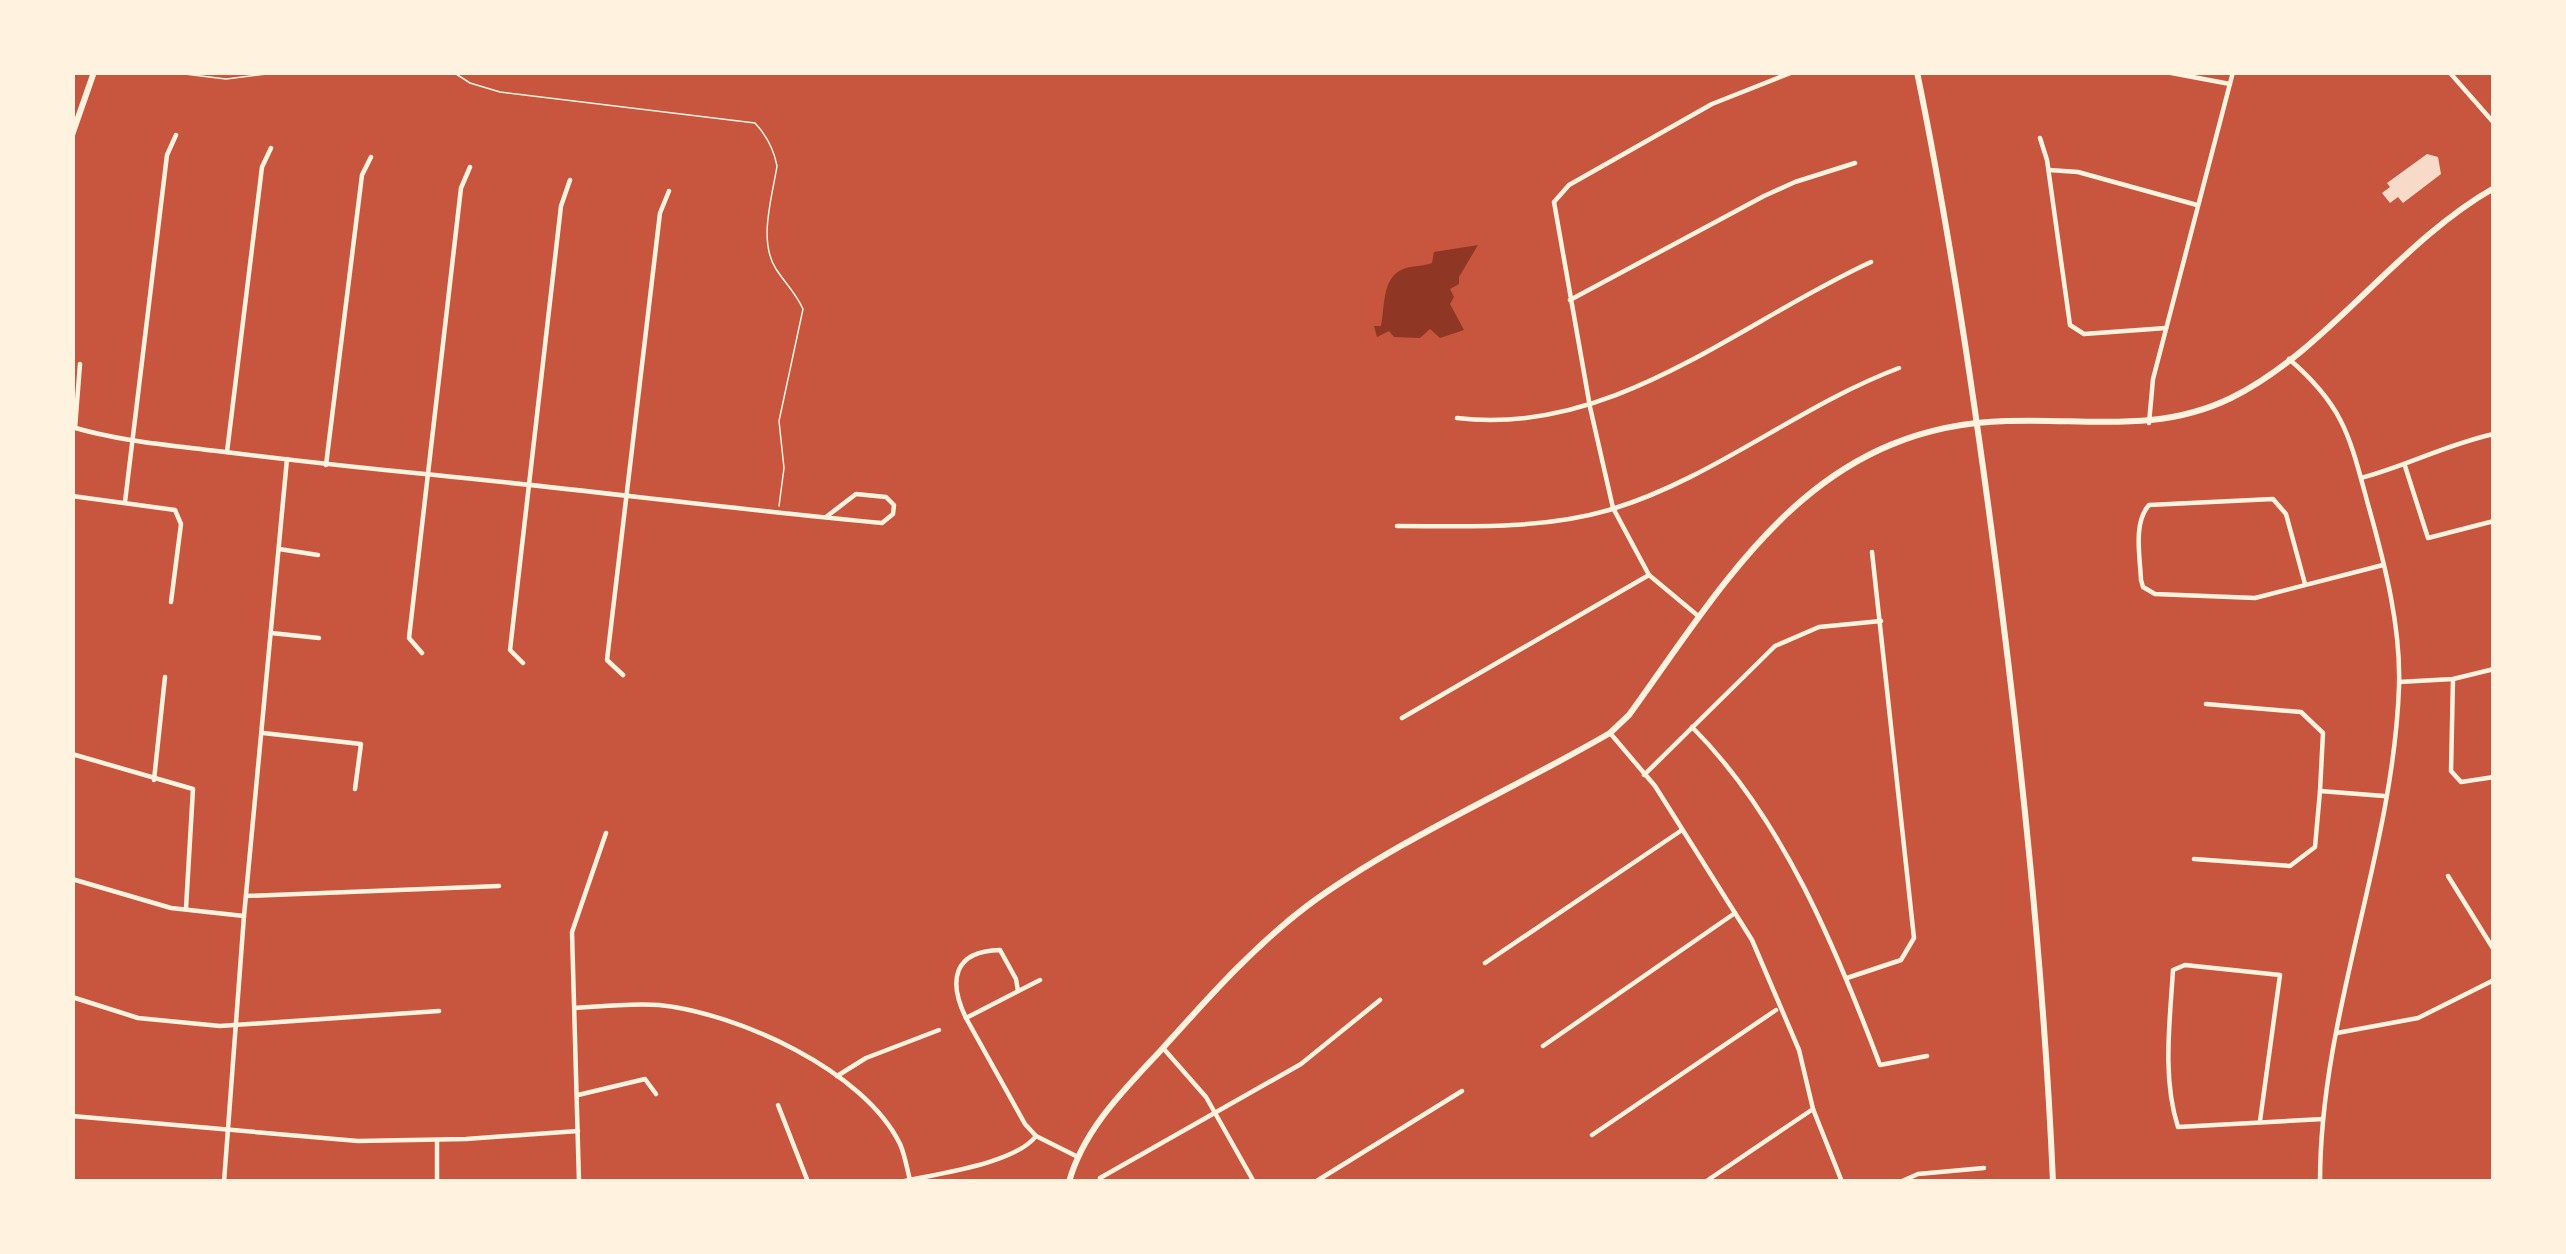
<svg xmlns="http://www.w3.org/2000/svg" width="2566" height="1254" font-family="Commissioner,sans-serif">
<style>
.water{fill:#8f3625}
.building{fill:#f7dbc8}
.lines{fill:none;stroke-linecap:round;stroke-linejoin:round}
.path{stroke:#fff3e0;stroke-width:1.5}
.minor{stroke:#fff3e0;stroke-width:4.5}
.tertiary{stroke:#fff3e0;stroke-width:6}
.secondary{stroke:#fff3e0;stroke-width:6}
</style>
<rect width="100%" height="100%" fill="#c8553d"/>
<path class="water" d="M1478 245 1459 277V284L1450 289 1454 297 1450 304 1464 330 1440 338 1430 329 1420 338 1394 337 1389 331 1377 337 1374 326H1381C1385 307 1382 279 1401 270 1411 265 1421 267 1432 263L1434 252Z"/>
<path class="building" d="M2427 154 2438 157 2441 174 2403 203 2398 197 2390 203 2382 193 2390 187 2387 183Z"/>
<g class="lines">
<g class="path">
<path d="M168 72 226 79 283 72"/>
<path d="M453 72 470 83 500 92 755 123C766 135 774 150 777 166 772 198 758 241 776 269 785 283 796 293 803 309L779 421 784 468 779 506"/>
</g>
<g class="minor">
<path d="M2166 72 2230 84"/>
<path d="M2451 74 2494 123"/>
<path d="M2040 138 2047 160 2070 325 2084 334 2166 328"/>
<path d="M2049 170 2078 172 2197 205"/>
<path d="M1570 300 1764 196 1795 182 1855 163"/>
<path d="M2289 359C2346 408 2350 439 2369 508 2385 565 2401 627 2399 687 2393 854 2320 1014 2320 1182"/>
<path d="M1457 418C1612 437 1738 323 1871 262"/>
<path d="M2149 423 2153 379 2233 72"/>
<path d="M72 427C119 441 168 445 217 451 290 460 362 468 435 475 585 490 733 509 882 523L893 514 894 505 886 497 856 494 826 517"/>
<path d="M75 428 80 364"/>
<path d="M227 452 262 167 271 148"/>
<path d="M326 465 362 175 371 157"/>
<path d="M2405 466 2428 538 2494 521"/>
<path d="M2361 478C2407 466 2447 444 2494 434"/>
<path d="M72 496 175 510 181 524 171 602"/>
<path d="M125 502 167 155 176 135"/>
<path d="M1397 526C1467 526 1540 530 1609 510 1713 479 1798 406 1899 368"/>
<path d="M279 549 318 555"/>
<path d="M2305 584 2286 514 2273 499 2149 505C2133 523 2140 556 2141 580L2143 587 2155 594 2255 598 2383 565"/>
<path d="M1697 615 1649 575 1613 508 1590 407 1554 202 1569 185 1712 104 1793 72"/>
<path d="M271 633 319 638"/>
<path d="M422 653 409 638 461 188 470 167"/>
<path d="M523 663 510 650 561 206 570 180"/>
<path d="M623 675 607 660 660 213 669 191"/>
<path d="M2453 679 2451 771 2461 782 2494 777"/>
<path d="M2399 682 2453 679 2494 669"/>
<path d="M2206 704 2301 712 2323 733 2320 791"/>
<path d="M1402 718 1649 575"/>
<path d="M1692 727C1782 817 1836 948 1880 1065L1927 1056"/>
<path d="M263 733 361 744 355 789"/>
<path d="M1610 733 1655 786 1752 940 1799 1050 1813 1109 1842 1182"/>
<path d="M72 754 193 789 186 908"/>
<path d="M1644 775 1775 646 1819 627 1881 621"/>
<path d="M154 780 165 677"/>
<path d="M2194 859 2290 866 2315 847 2320 791 2384 796"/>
<path d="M2448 876 2494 950"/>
<path d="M72 879 171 908 244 916"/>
<path d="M246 896 499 886"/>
<path d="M1485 963 1682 830"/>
<path d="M1847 978 1901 960 1914 938 1872 552"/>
<path d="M72 997 138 1018 220 1026 439 1011"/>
<path d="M575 1008C603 1006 632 1003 659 1005 737 1013 864 1070 900 1144 905 1155 907 1169 910 1180"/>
<path d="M966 1018C948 981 953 951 1000 950L1016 979 1018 991"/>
<path d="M2337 1033 2418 1018 2494 980"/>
<path d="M1543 1046 1735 913"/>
<path d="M1163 1048 1206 1097 1254 1182"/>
<path d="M837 1076 866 1058 939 1030"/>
<path d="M578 1095 645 1079 656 1094"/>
<path d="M778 1105 808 1182"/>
<path d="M72 1116 358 1141 466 1139 578 1131"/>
<path d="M2260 1121 2280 975 2185 965 2173 970C2170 1021 2162 1078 2178 1127L2323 1119"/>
<path d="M1592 1135 1776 1010"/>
<path d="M1036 1136 1025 1124 966 1018 1040 980"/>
<path d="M1100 1178 1301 1064 1380 1000"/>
<path d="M224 1182 244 916 287 459"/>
<path d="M437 1182V1140"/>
<path d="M579 1182 572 932 606 833"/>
<path d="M900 1182C935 1174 1015 1164 1036 1136L1078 1157"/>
<path d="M1315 1182 1462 1091"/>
<path d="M1705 1182 1813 1109"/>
<path d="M1900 1182 1918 1174 1984 1168"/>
</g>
<g class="tertiary">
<path d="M72 135 94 72"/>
<path d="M1069 1182C1084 1128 1126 1088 1163 1048 1208 998 1253 947 1307 906 1398 839 1512 790 1610 733L1629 715C1730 575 1813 426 2007 421 2086 418 2157 434 2231 398 2327 351 2397 243 2494 188"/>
</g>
<path class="secondary" d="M1917 72C1950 232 1974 395 1995 557 2022 764 2044 973 2053 1182"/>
</g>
<rect width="2566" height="1254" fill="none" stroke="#fff3e0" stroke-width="150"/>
</svg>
